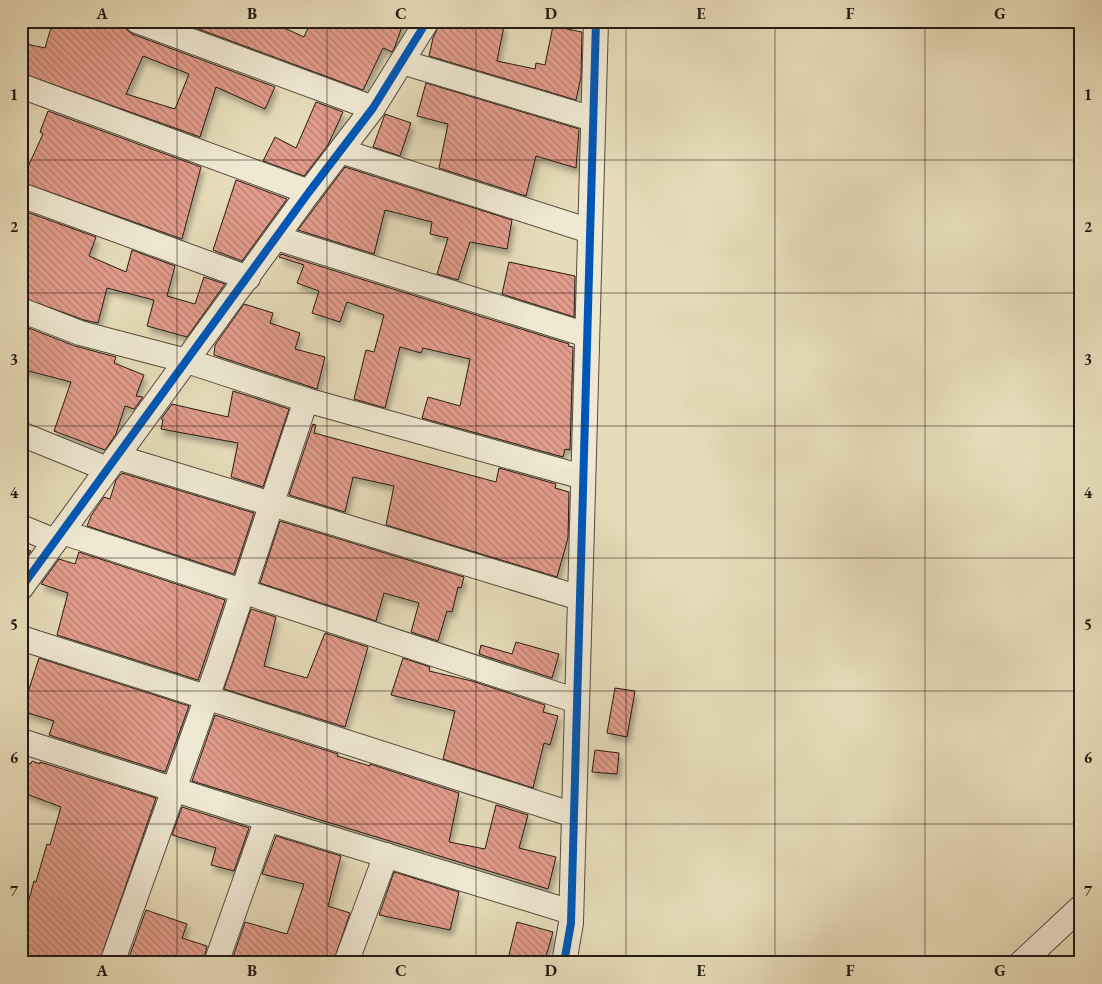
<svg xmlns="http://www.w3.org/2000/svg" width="1102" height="984" font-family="'EB Garamond',serif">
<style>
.building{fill:url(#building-back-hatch);stroke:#251b13;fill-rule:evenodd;filter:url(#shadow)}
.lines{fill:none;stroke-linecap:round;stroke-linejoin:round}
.minor-casing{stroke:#554b3c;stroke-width:26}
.minor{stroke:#efe8d2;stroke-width:24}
.cycleway-casing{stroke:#efe8d2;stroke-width:11}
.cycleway{stroke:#0057b8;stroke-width:8}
.grid{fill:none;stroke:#251b13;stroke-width:1;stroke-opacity:0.55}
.neatline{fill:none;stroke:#251b13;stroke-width:2}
.grid-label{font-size:16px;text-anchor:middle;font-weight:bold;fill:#251b13}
</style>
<defs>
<pattern id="building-back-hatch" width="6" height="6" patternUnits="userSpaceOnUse" patternTransform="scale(1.25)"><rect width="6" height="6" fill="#e29c8b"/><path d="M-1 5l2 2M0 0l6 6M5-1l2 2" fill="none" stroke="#b77e70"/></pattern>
<filter id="shadow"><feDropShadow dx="3" dy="5.5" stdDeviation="2.5" flood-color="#0004"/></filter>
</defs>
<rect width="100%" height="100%" fill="#e6dcb9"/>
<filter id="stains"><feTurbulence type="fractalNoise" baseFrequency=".004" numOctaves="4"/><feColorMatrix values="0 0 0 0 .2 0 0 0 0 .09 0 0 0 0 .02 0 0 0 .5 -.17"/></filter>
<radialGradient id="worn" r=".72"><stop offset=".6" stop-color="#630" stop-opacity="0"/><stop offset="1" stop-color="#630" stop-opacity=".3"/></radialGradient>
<g class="building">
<path d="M53 21H124L126 29 132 34 275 87 265 109 216 87 200 137 21 73V43L45 48ZM143 56 189 74 175 109 126 94Z"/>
<path d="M177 21H269L304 37 311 21H404L394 49 392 52 383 48 363 90Z"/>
<path d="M441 21H479L504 26 497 61 535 69 536 63 545 65 553 26 582 32 581 77 576 100 429 56 433 38Z"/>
<path d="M426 83 579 129 576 168 536 156 526 196 439 168 448 124 417 116Z"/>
<path d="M316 102 343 112 328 145 304 176 263 161 275 137 296 148Z"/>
<path d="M48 111 201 167 182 239 21 182 43 134 40 132Z"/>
<path d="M385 114 411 123 400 156 373 147Z"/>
<path d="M345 167 512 220 507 249 470 242 458 280 437 274 448 238 430 234 432 222 385 210 374 254 298 230Z"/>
<path d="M236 180 287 199 242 261 213 250Z"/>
<path d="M21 210 96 237 89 256 126 272 132 250 175 266 167 296 195 304 204 277 225 284 187 337 147 326 154 300 107 288 98 323 84 320 21 297Z"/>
<path d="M281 254 569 344 568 346 573 347 570 450 565 449 563 457 422 418 428 397 460 406 470 359 423 348 421 353 400 347 385 408 354 399 366 350 374 352 384 315 347 302 340 322 312 313 319 291 297 283 304 265 279 257Z"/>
<path d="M509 262 575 276 574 317 502 294Z"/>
<path d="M244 304 273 313 270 323 300 333 295 349 325 357 317 389 214 355 215 345Z"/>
<path d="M21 325 75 346 116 357 114 363 144 375 136 396 143 397 134 409 125 406 116 434 105 450 54 431 71 382 21 369Z"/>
<path d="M233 391 289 409 263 487 231 477 238 443 161 429 163 420 161 419 172 404 228 417Z"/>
<path d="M313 424 316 425 314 433 496 482 499 468 556 484 555 488 569 492 568 538 557 577 386 525 394 486 353 477 345 512 289 495Z"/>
<path d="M122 473 254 513 234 574 87 526 91 516 104 497 110 499 116 480Z"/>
<path d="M280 521 464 577 461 588 458 587 452 612 447 611 438 641 411 632 419 603 384 593 376 621 260 583Z"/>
<path d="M21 548 31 551 21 564Z"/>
<path d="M79 552 225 600 198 680 57 635 68 593 41 584 59 559 75 564Z"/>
<path d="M251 609 276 617 264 666 307 678 325 633 368 647 345 727 224 689Z"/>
<path d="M516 642 559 654 552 678 479 654 481 645 512 654Z"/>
<path d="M39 658 189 706 165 772 49 735 54 721 22 711Z"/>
<path d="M403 658 430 667 429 671 472 681 545 705 543 712 558 716 550 745 544 743 533 788 443 759 455 711 391 695Z"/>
<path d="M615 688 635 691 627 737 607 733Z"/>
<path d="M215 715 338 754 337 756 370 766V764L459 793 449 842 485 849 496 805 528 815 519 848 556 857 548 889 192 781Z"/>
<path d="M595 750 619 753 617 774 592 772Z"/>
<path d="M21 760 31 764 32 761 40 764V762L156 798 99 963H21V928L34 881 36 882 47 844 50 845 61 807 21 792Z"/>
<path d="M182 807 249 828 234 871 211 865 216 848 172 835Z"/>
<path d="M276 836 341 856 328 906 350 913 333 963H231L245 922 287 934 304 884 262 874Z"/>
<path d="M394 872 459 892 450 930 379 915Z"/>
<path d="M146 910 187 924 182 938 207 946 203 963H127Z"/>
<path d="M517 922 553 932 544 963H507Z"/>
</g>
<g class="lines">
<defs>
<g id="minor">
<path d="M137 21 373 108"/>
<path d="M402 62 593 119"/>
<path d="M21 86 309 192"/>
<path d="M341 151 590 231"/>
<path d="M21 195 248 278"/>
<path d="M277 238 587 335"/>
<path d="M21 310 80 333 187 361 306 400 583 477"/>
<path d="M21 434 107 469"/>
<path d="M117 457 580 598"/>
<path d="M21 527 55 541"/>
<path d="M62 532 577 701"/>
<path d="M21 588 309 192 373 108 427 21"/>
<path d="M21 638 574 815"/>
<path d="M21 741 267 819"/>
<path d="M112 963 218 666 306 400"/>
<path d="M216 963 267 819 571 912"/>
<path d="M346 963 386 855"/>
<path d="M564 963 571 923 596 21"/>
<path d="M1021 963 1081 907"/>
</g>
</defs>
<use href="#minor" class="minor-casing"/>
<use href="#minor" class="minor"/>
<defs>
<g id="cycleway">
<path d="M21 588 309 192 373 108 427 21"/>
<path d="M564 963 571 923 596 21"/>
</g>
</defs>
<use href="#cycleway" class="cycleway-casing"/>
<use href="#cycleway" class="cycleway"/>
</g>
<path class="grid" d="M177 21V963M327 21V963M476 21V963M626 21V963M775 21V963M925 21V963M21 160H1081M21 293H1081M21 426H1081M21 558H1081M21 691H1081M21 824H1081"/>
<rect width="1102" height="984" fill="none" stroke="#e6dcb9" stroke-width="55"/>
<rect x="28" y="28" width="1046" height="928" class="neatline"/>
<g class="grid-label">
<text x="102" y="19">A</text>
<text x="252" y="19">B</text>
<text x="401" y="19">C</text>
<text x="551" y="19">D</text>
<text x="701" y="19">E</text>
<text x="850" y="19">F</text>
<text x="1000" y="19">G</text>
<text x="14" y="100">1</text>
<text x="1088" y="100">1</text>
<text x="14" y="232">2</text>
<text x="1088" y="232">2</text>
<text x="14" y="365">3</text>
<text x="1088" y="365">3</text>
<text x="14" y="498">4</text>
<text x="1088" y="498">4</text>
<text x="14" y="630">5</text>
<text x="1088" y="630">5</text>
<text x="14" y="763">6</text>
<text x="1088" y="763">6</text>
<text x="14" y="896">7</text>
<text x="1088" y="896">7</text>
<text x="102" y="976">A</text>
<text x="252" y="976">B</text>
<text x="401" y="976">C</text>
<text x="551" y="976">D</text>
<text x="701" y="976">E</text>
<text x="850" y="976">F</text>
<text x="1000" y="976">G</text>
</g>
<rect width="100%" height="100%" filter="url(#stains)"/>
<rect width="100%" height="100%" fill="url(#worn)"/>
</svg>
